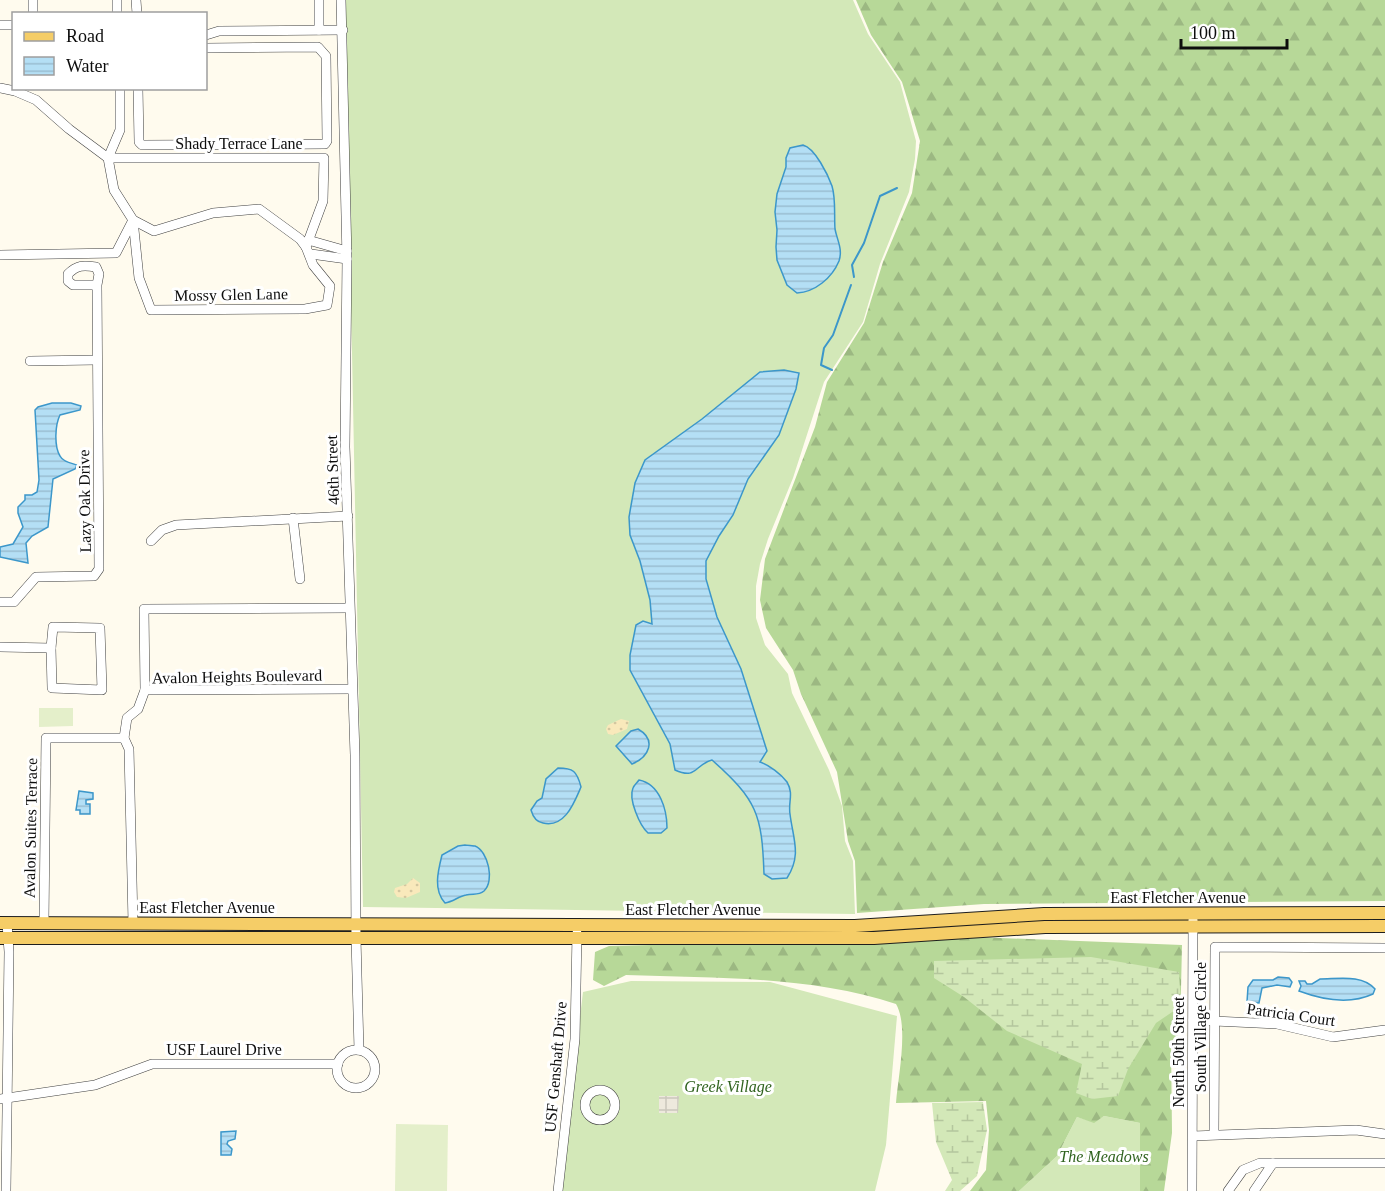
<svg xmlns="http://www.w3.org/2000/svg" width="1385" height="1191" font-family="'Times New Roman',serif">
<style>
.grass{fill:#d3e8b8}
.forest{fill:url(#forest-firs)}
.wetland{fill:url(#wetland-marsh)}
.sand{fill:url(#sand-dots)}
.pitch{fill:#e4efca}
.plaza{fill:url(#plaza-grid)}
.water{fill:url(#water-rules);stroke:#3c97ca;stroke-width:1.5}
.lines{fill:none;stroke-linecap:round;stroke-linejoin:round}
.stream{stroke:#3c97ca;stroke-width:2}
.minor-casing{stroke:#404040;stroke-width:10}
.major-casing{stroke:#1e1e1e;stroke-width:14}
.minor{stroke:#fff;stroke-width:9}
.major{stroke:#f5cd67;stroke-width:12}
.labels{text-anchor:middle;stroke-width:6;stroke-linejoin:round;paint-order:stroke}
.street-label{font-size:16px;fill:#0d0d0d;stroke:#fff}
.park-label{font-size:16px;font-style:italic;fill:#30631f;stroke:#fff}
</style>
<defs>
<pattern id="forest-firs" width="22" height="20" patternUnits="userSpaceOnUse" patternTransform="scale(1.5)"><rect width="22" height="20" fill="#b7d898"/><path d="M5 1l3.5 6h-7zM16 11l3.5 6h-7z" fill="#9cb882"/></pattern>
<pattern id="wetland-marsh" width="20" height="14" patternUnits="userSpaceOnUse" patternTransform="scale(1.5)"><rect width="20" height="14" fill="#d3e8b8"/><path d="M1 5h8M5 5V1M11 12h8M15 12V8" fill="none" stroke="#b4c69d"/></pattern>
<pattern id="sand-dots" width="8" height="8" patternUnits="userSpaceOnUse" patternTransform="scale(1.5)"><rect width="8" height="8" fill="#f9e9bb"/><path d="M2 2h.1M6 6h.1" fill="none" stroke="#d4c7a0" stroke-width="1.8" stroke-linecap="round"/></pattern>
<pattern id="plaza-grid" width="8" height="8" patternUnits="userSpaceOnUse" patternTransform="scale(1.5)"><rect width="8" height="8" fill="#eee9dd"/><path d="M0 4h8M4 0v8" fill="none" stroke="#cbc7bc"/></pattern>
<pattern id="water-rules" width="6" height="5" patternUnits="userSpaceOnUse" patternTransform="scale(1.5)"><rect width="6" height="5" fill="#b4dff5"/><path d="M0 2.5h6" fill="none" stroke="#9abed1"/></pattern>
</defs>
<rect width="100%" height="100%" fill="#fffbee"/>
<g class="grass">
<path d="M345 0H853L868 34 900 82 916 141 915 159 909 192 880 264 863 322 824 382 793 478 768 539 760 564 756 586V618L765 645 788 674 792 693 829 770 842 806 845 841 853 861 855 914 363 907Z"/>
<path d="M631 981 770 982 897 1016 886 1145 875 1191H559L583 992Z"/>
<path d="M1104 1116 1140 1123V1191H1019L1057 1156 1077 1117 1094 1122Z"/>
</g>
<g class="forest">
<path d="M856 0H1385V901L984 904 857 913 855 861 848 841 837 772 801 694 793 670 766 628 760 600 765 559 815 427 827 382 864 323 883 262 912 193 920 141 902 82 871 35Z"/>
<path d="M976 937 1182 945 1180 1033 1171 1042 1172 1133 1164 1191H1140V1123L1104 1116 1094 1123 1077 1117 1057 1156 1019 1191H970L986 1170 989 1130 986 1101 896 1103C898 1077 909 1026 896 1004 811 976 715 978 626 975L604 986 593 980 595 952 609 946Z"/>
</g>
<g class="wetland">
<path d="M1091 957 1179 972 1181 1006 1156 1023 1128 1069 1118 1096 1092 1099 1076 1093 1082 1064 1007 1031 964 997 934 978V961Z"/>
<path d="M983 1102 987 1130 977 1176 960 1191H945L952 1180 936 1142 932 1103Z"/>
</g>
<g class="sand">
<path d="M621 719 629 721 627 729 613 735 608 734 606 729 608 725Z"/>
<path d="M413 878 420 883V892L406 898 397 897 394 892 395 888 407 884Z"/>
</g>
<g class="pitch">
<path d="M39 708H73V726L39 727Z"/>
<path d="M396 1124 448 1125 447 1191H395Z"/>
</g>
<path class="plaza" d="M659 1096H679L678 1113H659Z"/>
<g class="water">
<path d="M803 145C815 148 828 175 832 186 836 199 834 215 835 229 837 240 843 249 839 261 832 278 815 292 797 293L787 285 777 260 776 247 777 230 775 212 777 194 786 167V158L790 148Z"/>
<path d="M784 370 799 373 796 389 779 435 748 479 733 515 719 536 706 561V579L717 617 741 669 767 751 760 762C769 765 781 774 787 782 794 794 788 802 790 814 793 839 802 855 787 878L772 879 764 874C762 814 757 800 712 760 694 765 697 780 675 770L670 744 630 670V655L636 625 643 621 652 624 650 600 640 561 630 535 629 517 635 483 645 460 702 419 760 372Z"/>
<path d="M52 403H71L81 406 80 410 60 415C55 425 54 446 60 456 63 462 71 463 77 465L75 469 53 479 48 527 32 536 26 543 28 563 0 557V547L13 544 23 527 18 513V507L25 500V495H32L37 492 39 480 35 410 38 407Z"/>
<path d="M638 729C657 740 649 757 632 764L616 746 631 731Z"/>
<path d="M558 768C573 768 577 771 581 787 574 803 565 828 543 823 536 822 533 817 531 810L537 801 542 798 546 779Z"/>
<path d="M639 780C660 784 667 810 667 828L661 833H648C640 826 628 799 633 788 634 785 637 783 639 780Z"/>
<path d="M79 791 93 793V799L86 800V804H90V814H80V810H76Z"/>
<path d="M465 845C466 845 474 846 475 846 488 851 495 881 484 891 478 896 473 893 466 895 459 896 453 902 445 903 433 890 438 871 442 855L458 846Z"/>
<path d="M1278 977 1289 978 1292 982 1290 987 1277 985 1262 988 1259 1003 1247 1002 1248 987 1253 980H1273Z"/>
<path d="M1320 979C1338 979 1362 974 1375 989L1373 994C1349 1005 1323 1000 1299 991L1301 986 1299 981H1305L1307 984H1312Z"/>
<path d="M236 1131 235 1139 228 1141 227 1144 232 1149 231 1155H221V1132Z"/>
</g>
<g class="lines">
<g class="stream">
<path d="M854 277 852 265 864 243 880 196 897 188"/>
<path d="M832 370 821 365 824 348 833 335 851 285"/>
</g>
<defs>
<g id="minor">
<path d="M33 0V14"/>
<path d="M117 0V14"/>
<path d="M136 0 137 14"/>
<path d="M319 0V30"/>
<path d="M341 0 347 259 345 447 355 755 356 938 359 1050"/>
<path d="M0 25H14"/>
<path d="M206 35 219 31 343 30"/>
<path d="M0 88 15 91 36 100 69 129 108 158 114 190 133 220 139 278 151 310 305 309 327 305 330 286 313 265 306 247 323 201 324 158H108L120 130V88"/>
<path d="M138 88 139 142 142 145 325 144 327 141 326 56 318 47 206 48"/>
<path d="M133 220 154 231 213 213 259 209 300 239 306 247"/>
<path d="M308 240 347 251"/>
<path d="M311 254 347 259"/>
<path d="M0 255 116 253 133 220"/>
<path d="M30 361 97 360"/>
<path d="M293 518 300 579"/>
<path d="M151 541 162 530 176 525 348 516"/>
<path d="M0 602H14L36 577 94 576 99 569 97 285 99 274 96 267C83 265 77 265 68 274V281L73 285H97"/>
<path d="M53 627 100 628 102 690 52 688 51 648Z"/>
<path d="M0 647 51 648"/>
<path d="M145 690 144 609 349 608"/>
<path d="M44 923 46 738H124"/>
<path d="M133 923 129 749 124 738 127 718 138 709 145 690 352 689"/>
<path d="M1193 1020 1277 1024 1333 1037 1385 1030"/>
<circle cx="356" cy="1069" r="19"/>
<circle cx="600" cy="1105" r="15"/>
<path d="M0 1099 95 1085 152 1064H338"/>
<path d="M1214 1134 1215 947 1385 948"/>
<path d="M1193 1136 1356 1130 1385 1134"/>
<path d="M6 1191 9 952 7 923"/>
<path d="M558 1191 575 1039 577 933"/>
<path d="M1192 1191 1193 920"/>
<path d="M1228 1191 1243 1170 1260 1163H1385"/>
<path d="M1254 1191 1273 1163"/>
</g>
<g id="major">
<path d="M0 923 855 926 1044 914 1385 913"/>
<path d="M0 938H874L1045 927 1385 926"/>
</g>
</defs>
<use href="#minor" class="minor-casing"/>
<use href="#major" class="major-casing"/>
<use href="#minor" class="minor"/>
<use href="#major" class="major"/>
</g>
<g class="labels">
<g class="street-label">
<text x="239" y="149">Shady Terrace Lane</text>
<text transform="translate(231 294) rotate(-1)" y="6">Mossy Glen Lane</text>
<text transform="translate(332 470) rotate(-92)" y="6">46th Street</text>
<text transform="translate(84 501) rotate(-91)" y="6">Lazy Oak Drive</text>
<text transform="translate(237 676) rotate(-1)" y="6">Avalon Heights Boulevard</text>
<text transform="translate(30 828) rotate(-89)" y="6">Avalon Suites Terrace</text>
<text x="1178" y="903">East Fletcher Avenue</text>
<text x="207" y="913">East Fletcher Avenue</text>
<text x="693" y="915">East Fletcher Avenue</text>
<text transform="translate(1291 1014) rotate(8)" y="6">Patricia Court</text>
<text transform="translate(1200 1027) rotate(-90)" y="6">South Village Circle</text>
<text x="224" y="1055">USF Laurel Drive</text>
<text transform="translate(1178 1052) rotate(-90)" y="6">North 50th Street</text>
<text transform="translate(555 1067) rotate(-85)" y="6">USF Genshaft Drive</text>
</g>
<g class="park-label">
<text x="728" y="1092">Greek Village</text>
<text x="1104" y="1162">The Meadows</text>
</g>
</g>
<rect x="12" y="12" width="195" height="78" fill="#ffffff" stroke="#9e9e9e" stroke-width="1.5"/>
<rect x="24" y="32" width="30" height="9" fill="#f5cd67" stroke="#9e9e9e" stroke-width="1.5"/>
<text x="66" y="42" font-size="18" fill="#0d0d0d">Road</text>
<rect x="24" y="57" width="30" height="18" fill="url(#water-rules)" stroke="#9e9e9e" stroke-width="1.5"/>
<text x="66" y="72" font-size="18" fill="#0d0d0d">Water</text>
<path d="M1181 39v9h106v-9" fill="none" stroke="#0d0d0d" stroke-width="3"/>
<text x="1190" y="39" font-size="18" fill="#0d0d0d" stroke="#ffffff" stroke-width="4.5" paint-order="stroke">100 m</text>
</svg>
